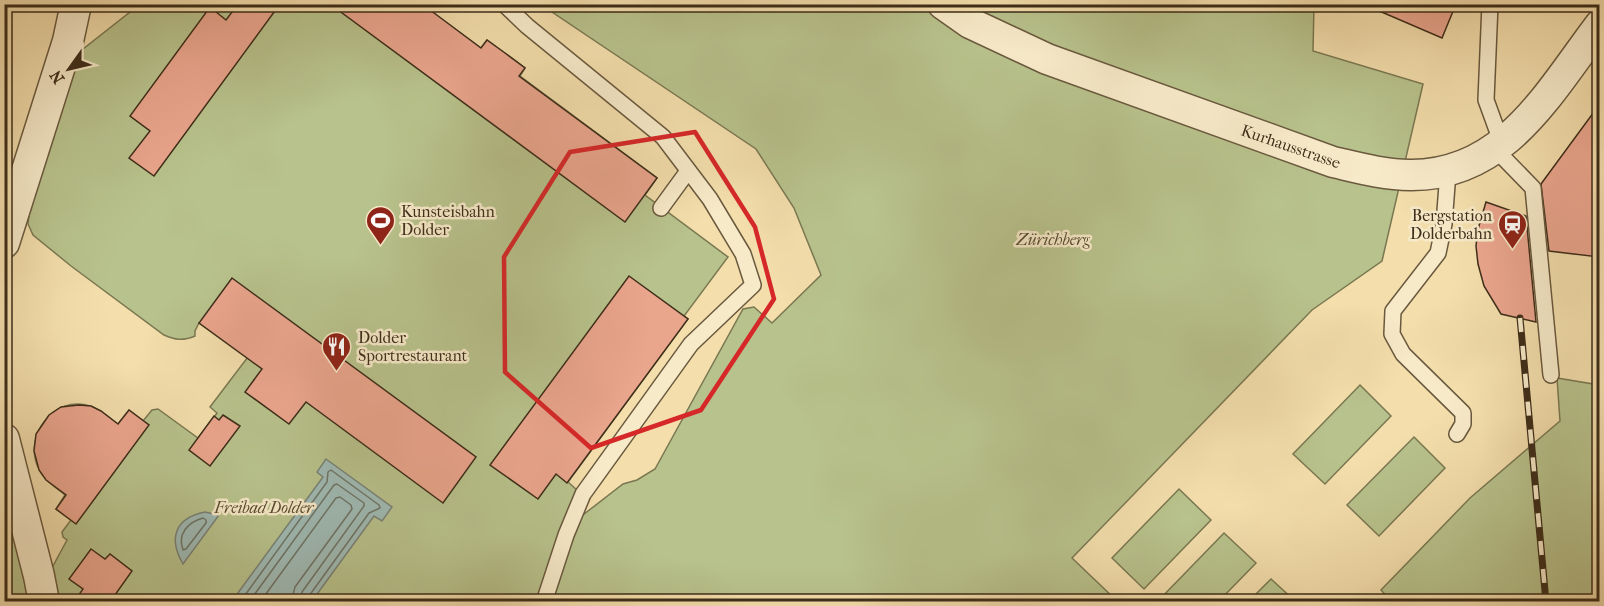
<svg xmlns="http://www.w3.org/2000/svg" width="1604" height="606" font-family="'IM FELL French Canon',serif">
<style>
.green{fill:#b8c28c;stroke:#7a7852;stroke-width:1.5}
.water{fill:#9fbab4;stroke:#788276;stroke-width:1.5}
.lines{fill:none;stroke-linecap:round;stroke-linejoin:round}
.shore{stroke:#6e7466;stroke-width:1.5}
.building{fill:#eaa58d;stroke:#3d2d19;stroke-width:1.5}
.lane-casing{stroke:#6a593e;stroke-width:18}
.street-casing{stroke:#6a593e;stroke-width:33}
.lane{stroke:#f7eac9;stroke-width:15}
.street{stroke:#f7eac9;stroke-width:30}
.rail-casing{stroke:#3d2d19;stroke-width:7}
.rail{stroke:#f7eac9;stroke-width:4.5;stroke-dasharray:14;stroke-linecap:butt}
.marked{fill:none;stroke:#d62828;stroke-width:4.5;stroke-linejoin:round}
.labels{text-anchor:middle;stroke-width:5;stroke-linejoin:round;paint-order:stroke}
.street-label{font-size:16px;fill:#3d2d19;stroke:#f7eac9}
.poi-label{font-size:16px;fill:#3d2d19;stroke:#f7eac9;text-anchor:start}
.park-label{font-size:16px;font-style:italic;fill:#564b30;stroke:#f7eac9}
</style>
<rect width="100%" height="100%" fill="#f3deac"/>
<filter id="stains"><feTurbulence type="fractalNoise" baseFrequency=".00333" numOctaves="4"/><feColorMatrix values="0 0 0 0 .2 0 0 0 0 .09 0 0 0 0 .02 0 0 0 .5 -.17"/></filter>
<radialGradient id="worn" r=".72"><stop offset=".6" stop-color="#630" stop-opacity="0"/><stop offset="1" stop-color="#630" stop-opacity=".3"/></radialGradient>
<g class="green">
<path d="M139 5H422L481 48 487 40 525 68 520 76 657 178 645 195 728 257 684 316 688 319 568 482 578 491 537 601H52L47 577 67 540 63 537 62 532 71 520 56 509 65 495C56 487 44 481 39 469 22 437 54 394 90 406 99 409 109 418 118 424L129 410 143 421 152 410 158 409 198 438 217 413 210 407 251 353 208 321 199 323 195 331V336C183 341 175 340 164 335L71 266 33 235 28 224 29 215 27 213 78 53Z"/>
<path d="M549 5H1314L1313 51 1423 84 1382 261 1312 310 1072 558 1117 601H550L579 518 623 484 637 480 655 469 743 309 754 307 772 323 821 275 794 208 756 149 552 12Z"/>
<path d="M1557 378 1599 385V601H1391L1381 590 1470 498 1560 421Z"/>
<path d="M1360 385 1391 416 1325 484 1293 454Z"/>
<path d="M1414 437 1445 468 1379 536 1347 505Z"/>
<path d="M4 485 32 601H5Z"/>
<path d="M1179 489 1211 520 1144 589 1112 558Z"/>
<path d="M1224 533 1256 563 1219 601H1158Z"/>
<path d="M1271 579 1295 601H1249Z"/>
</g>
<g class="water">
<path d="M326 459 392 507 382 521 374 516 312 601H232L323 477 317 472Z"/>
<path d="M205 512 219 515 183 564C168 538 175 518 205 512Z"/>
</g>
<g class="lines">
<g class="shore">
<path d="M203 518 206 520V523L186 549 183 550C177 534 188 522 203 518Z"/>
<path d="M240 602 327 482 328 472 331 470 379 505 380 508 369 513 309 596 307 602"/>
<path d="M249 602 334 485 337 484 364 503V506L302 592 300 602"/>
<path d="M260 602 336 498 340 497 351 505 352 509 295 587 291 602"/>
</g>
</g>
<g class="building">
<path d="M238 4H280L154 176 129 158 150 131 130 116 210 7 226 20Z"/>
<path d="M330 4H422L481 48 487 40 505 53 525 68 519 76 657 178 625 222Z"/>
<path d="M1363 4H1456L1442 38Z"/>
<path d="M1599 105V257L1549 251 1541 184Z"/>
<path d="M1486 202 1526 216 1536 322 1501 314 1484 286 1478 264 1476 246 1478 229Z"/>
<path d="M629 276 688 319 567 483 556 474 538 499 490 465Z"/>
<path d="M232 278 476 457 443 503 306 402 289 424 245 392 262 369 199 323Z"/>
<path d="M79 405 91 406 101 411 118 424 129 410 149 425 76 524 56 509 66 495 46 480 39 470 34 451 36 434 49 415 61 407Z"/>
<path d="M223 415 240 426 210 466 189 450 214 416 219 420Z"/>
<path d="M91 549 105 559 110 554 132 571 110 602H74L83 589 69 579Z"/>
</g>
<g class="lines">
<defs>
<g id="lane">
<path d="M504 4 527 26 663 137 710 199 743 254 753 285 691 344 583 494 566 535 544 602"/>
<path d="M1490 4 1486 100 1502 144"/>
<path d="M1495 149 1533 188 1551 375"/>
<path d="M1448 172 1444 224 1438 253 1393 311 1392 334 1403 354 1463 413V424L1457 434"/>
<path d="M661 208 688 171"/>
</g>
<g id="street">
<path d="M943 4 970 23 1047 59 1333 162C1359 168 1384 175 1410 175 1505 176 1549 92 1600 25"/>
<path d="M4 243 68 41 76 4"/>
<path d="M4 439 39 576 44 602"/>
</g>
</defs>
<use href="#lane" class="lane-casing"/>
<use href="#street" class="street-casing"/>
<use href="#lane" class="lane"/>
<use href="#street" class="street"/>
<defs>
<path id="rail" d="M1520 318 1546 602"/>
</defs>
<use href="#rail" class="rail-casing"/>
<use href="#rail" class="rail"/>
</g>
<path class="marked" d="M695 132 755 227 774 299 701 410 591 448 505 372 504 257 570 152Z"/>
<defs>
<symbol id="stadium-pin" viewBox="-11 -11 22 30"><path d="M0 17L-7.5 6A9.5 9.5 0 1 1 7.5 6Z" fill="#8f2418" stroke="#f7eac9"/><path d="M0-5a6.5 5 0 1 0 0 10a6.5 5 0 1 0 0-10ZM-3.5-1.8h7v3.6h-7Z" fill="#fff"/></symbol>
<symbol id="station-pin" viewBox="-11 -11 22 30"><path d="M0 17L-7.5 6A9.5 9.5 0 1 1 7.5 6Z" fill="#8f2418" stroke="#f7eac9"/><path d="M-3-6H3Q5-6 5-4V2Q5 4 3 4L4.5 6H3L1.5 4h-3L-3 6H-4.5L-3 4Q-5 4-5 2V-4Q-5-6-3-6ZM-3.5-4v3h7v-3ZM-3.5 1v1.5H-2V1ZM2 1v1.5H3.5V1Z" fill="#fff"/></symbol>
<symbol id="restaurant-pin" viewBox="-11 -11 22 30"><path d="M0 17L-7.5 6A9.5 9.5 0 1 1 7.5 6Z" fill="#8f2418" stroke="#f7eac9"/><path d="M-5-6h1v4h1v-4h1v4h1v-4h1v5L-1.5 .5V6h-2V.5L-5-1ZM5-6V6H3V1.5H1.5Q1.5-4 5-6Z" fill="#fff"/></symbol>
</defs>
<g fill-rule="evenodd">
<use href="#stadium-pin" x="364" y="204" width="33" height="45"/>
<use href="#station-pin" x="1496" y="208" width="33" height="45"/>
<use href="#restaurant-pin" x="320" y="330" width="33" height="45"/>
</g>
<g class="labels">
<g class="street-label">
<text transform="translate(1291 146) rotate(19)" y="6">Kurhausstrasse</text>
</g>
<g class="poi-label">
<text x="401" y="217">Kunsteisbahn<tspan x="401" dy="18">Dolder</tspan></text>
<text x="1492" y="221" text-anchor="end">Bergstation<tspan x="1492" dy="18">Dolderbahn</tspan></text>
<text x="358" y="343">Dolder<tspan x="358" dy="18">Sportrestaurant</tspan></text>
</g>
<g class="park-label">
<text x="1053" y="245">Zürichberg</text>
<text x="264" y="513">Freibad Dolder</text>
</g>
</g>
<rect width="1604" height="606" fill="none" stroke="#f3deac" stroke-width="24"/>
<rect x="6" y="6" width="1592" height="594" fill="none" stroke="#3d2d19" stroke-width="3"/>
<rect x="12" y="12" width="1580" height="582" fill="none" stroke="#3d2d19" stroke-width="1.5"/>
<g transform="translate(69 69) rotate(236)" stroke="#f7eac9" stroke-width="4.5" paint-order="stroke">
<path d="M0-4.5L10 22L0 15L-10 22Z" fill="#3d2d19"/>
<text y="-9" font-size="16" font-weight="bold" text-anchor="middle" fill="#3d2d19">N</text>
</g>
<rect width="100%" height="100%" filter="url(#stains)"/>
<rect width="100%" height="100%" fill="url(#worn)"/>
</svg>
